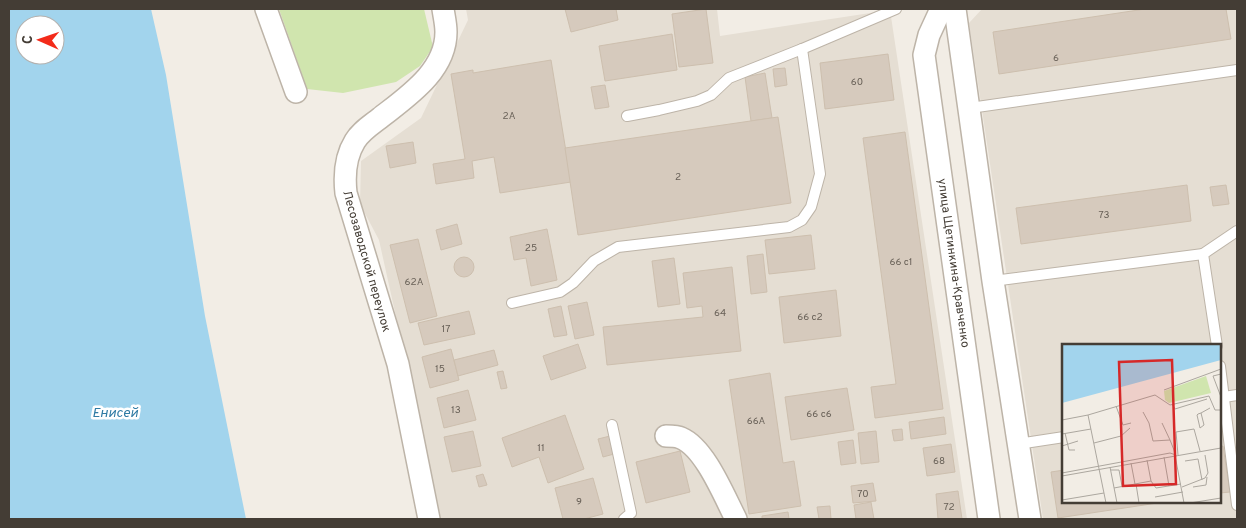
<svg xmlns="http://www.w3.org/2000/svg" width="1246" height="528" font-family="Overpass,sans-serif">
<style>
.residential{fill:#e5ded3;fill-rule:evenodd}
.green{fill:#d0e5ae}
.water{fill:#a2d4ed;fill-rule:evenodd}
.building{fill:#d6cabd;stroke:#cdbfae}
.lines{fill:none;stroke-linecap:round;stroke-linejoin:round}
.lane-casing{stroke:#bdb4a8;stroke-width:12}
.street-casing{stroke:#bdb4a8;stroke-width:24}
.lane{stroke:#fff;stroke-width:10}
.street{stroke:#fff;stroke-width:21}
.labels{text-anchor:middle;stroke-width:5;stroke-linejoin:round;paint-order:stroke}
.number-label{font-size:10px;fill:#686057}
.street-label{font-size:12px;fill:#443d35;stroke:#fff}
.water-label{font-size:14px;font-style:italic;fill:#307ba4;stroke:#fff}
.inset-road{fill:none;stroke:#aca79f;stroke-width:1}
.view{fill:#d62828;fill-opacity:0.15;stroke:#d62828;stroke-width:2.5}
.inset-edge{fill:none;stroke:#443d35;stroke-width:2.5}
</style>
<rect width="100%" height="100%" fill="#f2ede5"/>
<g class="residential">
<path d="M466 9H717L720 36 890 10 967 519H441L379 240 360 204 361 161 421 118 468 20Z"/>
<path d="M982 9H1237V519H1043L969 23ZM1064 346H1220V502H1064Z"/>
</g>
<path class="green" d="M279 9H424L433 47 420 66 396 82 343 93 307 89Z"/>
<path class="water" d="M9 9H151L166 75 205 316 246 519H9ZM25 25H55V55H25Z"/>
<g class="building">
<path d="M565 9H616L618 20 571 32Z"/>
<path d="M706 9 713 63 679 67 672 14Z"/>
<path d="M1145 9H1226L1231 39 999 74 993 32Z"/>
<path d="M672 34 677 70 605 81 599 46Z"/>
<path d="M888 54 894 100 825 109 820 63Z"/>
<path d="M551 60 571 182 500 193 494 157 472 161 474 178 436 184 433 164 465 159 451 74 473 70V73Z"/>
<path d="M785 68 787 85 775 87 773 69Z"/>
<path d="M765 73 772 118 751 121 745 77Z"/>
<path d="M605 85 609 107 595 109 591 87Z"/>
<path d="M778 117 791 203 578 235 565 148Z"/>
<path d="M905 132 943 409 875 418 871 387 896 384 863 138Z"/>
<path d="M413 142 416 163 390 168 386 146Z"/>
<path d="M1187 185 1191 221 1021 244 1016 208Z"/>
<path d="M1226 185 1229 204 1213 206 1210 187Z"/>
<path d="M457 224 462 244 441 250 436 230Z"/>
<path d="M547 229 557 280 531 286 526 258 514 260 510 237Z"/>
<path d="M811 235 815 269 769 274 765 240Z"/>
<path d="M418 239 437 316 410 323 390 245Z"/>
<path d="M763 254 767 292 751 294 747 256Z"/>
<circle cx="464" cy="267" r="10"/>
<path d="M674 258 680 304 658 307 652 261Z"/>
<path d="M732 267 741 351 607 365 603 327 703 317 702 306 687 308 683 273Z"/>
<path d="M836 290 841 336 784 343 779 297Z"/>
<path d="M587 302 594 335 575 339 568 306Z"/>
<path d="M561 306 567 335 554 337 548 309Z"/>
<path d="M469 311 475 334 424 345 418 323Z"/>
<path d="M578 344 586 368 551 380 543 356Z"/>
<path d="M451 349 459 380 430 388 422 357Z"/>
<path d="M494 350 498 365 458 376 454 360Z"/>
<path d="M503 371 507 388 501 389 497 372Z"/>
<path d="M770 373 783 463 794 461 801 506 749 514 729 380Z"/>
<path d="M847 388 854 430 791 440 785 397Z"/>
<path d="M468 390 476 420 444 428 437 398Z"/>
<path d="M565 415 584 469 548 483 539 457 512 467 502 438Z"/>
<path d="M944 417 946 434 911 439 909 422Z"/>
<path d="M902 429 903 440 894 441 892 430Z"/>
<path d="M473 431 481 466 452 472 444 437Z"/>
<path d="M876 431 879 462 861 464 858 433Z"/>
<path d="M610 436 614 454 603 457 598 439Z"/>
<path d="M853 440 856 463 841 465 838 442Z"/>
<path d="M951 444 955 472 927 476 923 448Z"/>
<path d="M1223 446 1230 492 1220 493V447Z"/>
<path d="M680 451 690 492 646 503 636 462Z"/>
<path d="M1064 470V502H1164L1058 518 1051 472Z"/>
<path d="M483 474 487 485 479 487 476 476Z"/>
<path d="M593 478 603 514 584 519H563L555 488Z"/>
<path d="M873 483 876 501 853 503 851 486Z"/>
<path d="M958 491 962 519H938L936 494Z"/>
<path d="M871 502 874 519H856L854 505Z"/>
<path d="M830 506 831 519H819L817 507Z"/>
<path d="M788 512 789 519H762V516Z"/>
</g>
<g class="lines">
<defs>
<g id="lane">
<path d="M970 108 1237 70"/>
<path d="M627 116 659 110 697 101 711 95 729 78 802 49"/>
<path d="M993 281 1203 254"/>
<path d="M512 303 560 292 573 283 594 261 618 247 789 227 802 220 811 207 820 174 802 49 896 9"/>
<path d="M1217 346 1203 254 1237 231"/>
<path d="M1220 366 1237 505"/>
<path d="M1224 397 1237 395"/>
<path d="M612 425 631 513 624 519"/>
<path d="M1018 444 1064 437"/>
</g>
<g id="street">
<path d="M266 9 296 92"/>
<path d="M941 9 929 35 924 55 989 519"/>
<path d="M955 9 993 281 1030 519"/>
<path d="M666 436C671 436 677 436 681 438 705 448 724 496 736 519"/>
<path d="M429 519 398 364 346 193C344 175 345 157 355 141 361 131 371 125 380 118 408 96 446 71 446 32 446 24 444 16 443 9"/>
</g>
</defs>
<use href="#lane" class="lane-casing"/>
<use href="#street" class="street-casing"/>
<use href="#lane" class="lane"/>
<use href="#street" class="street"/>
</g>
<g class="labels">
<g class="number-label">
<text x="1056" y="61">6</text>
<text x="857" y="85">60</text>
<text x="509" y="119">2А</text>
<text x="678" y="180">2</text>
<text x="1104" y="218">73</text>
<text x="531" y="251">25</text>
<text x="901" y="265">66 с1</text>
<text x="414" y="285">62А</text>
<text x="720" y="316">64</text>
<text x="810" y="320">66 с2</text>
<text x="446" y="332">17</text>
<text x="440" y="372">15</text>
<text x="456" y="413">13</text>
<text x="819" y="417">66 с6</text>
<text x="756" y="424">66А</text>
<text x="541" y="451">11</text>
<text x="939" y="464">68</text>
<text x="863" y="497">70</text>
<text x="579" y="505">9</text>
<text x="949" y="510">72</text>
</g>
<g class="street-label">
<text transform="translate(367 261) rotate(74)" y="4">Лесозаводской переулок</text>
<text transform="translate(954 263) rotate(82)" y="4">улица Щетинкина-Кравченко</text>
</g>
<g class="water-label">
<text x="115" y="417">Енисей</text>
</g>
</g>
<g transform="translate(1062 344)">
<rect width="159" height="159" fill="#f2ede5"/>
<path d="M144 32 149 49 107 59 103 56 102 47Z" fill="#d0e5ae"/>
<path d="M0 0H159V16L0 59Z" fill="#a2d4ed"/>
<path class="inset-road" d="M159 30 151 32 159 53M102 46 159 25M110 60 113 65 145 55M54 62 61 81 69 79M81 68 87 79 91 97 108 96 112 106 122 159M139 69 142 81 138 84 135 71 136 70 139 69 148 64M26 71 44 159M0 76 26 71 93 51 108 61 147 52 153 66H159M100 79 108 96M3 89 7 106H13M0 90 29 85M32 99 59 92 68 84M0 102 16 97M116 111 114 88 132 85 138 107M102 113 107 142M85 116 89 137M123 117 136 115 140 136M69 119 73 140M48 123 55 159M49 126H57L60 142M0 129 108 109 114 111M0 132 159 104M74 140 77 159M120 143 143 134 146 129 143 111M131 143 144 141 145 133M52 144 89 137 94 144 119 140M93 153 121 148M0 156 42 149M128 159 159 154"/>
<path class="view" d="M110 16 114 140 61 142 57 18Z"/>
<rect width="159" height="159" class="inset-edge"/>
</g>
<rect width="1246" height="528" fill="none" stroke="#443d35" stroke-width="20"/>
<g transform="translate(40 40) rotate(272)"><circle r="24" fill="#ffffff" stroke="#b4b1ae"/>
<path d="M0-4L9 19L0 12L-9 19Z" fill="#f32b1a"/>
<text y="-8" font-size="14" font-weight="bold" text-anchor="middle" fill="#443d35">С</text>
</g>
</svg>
